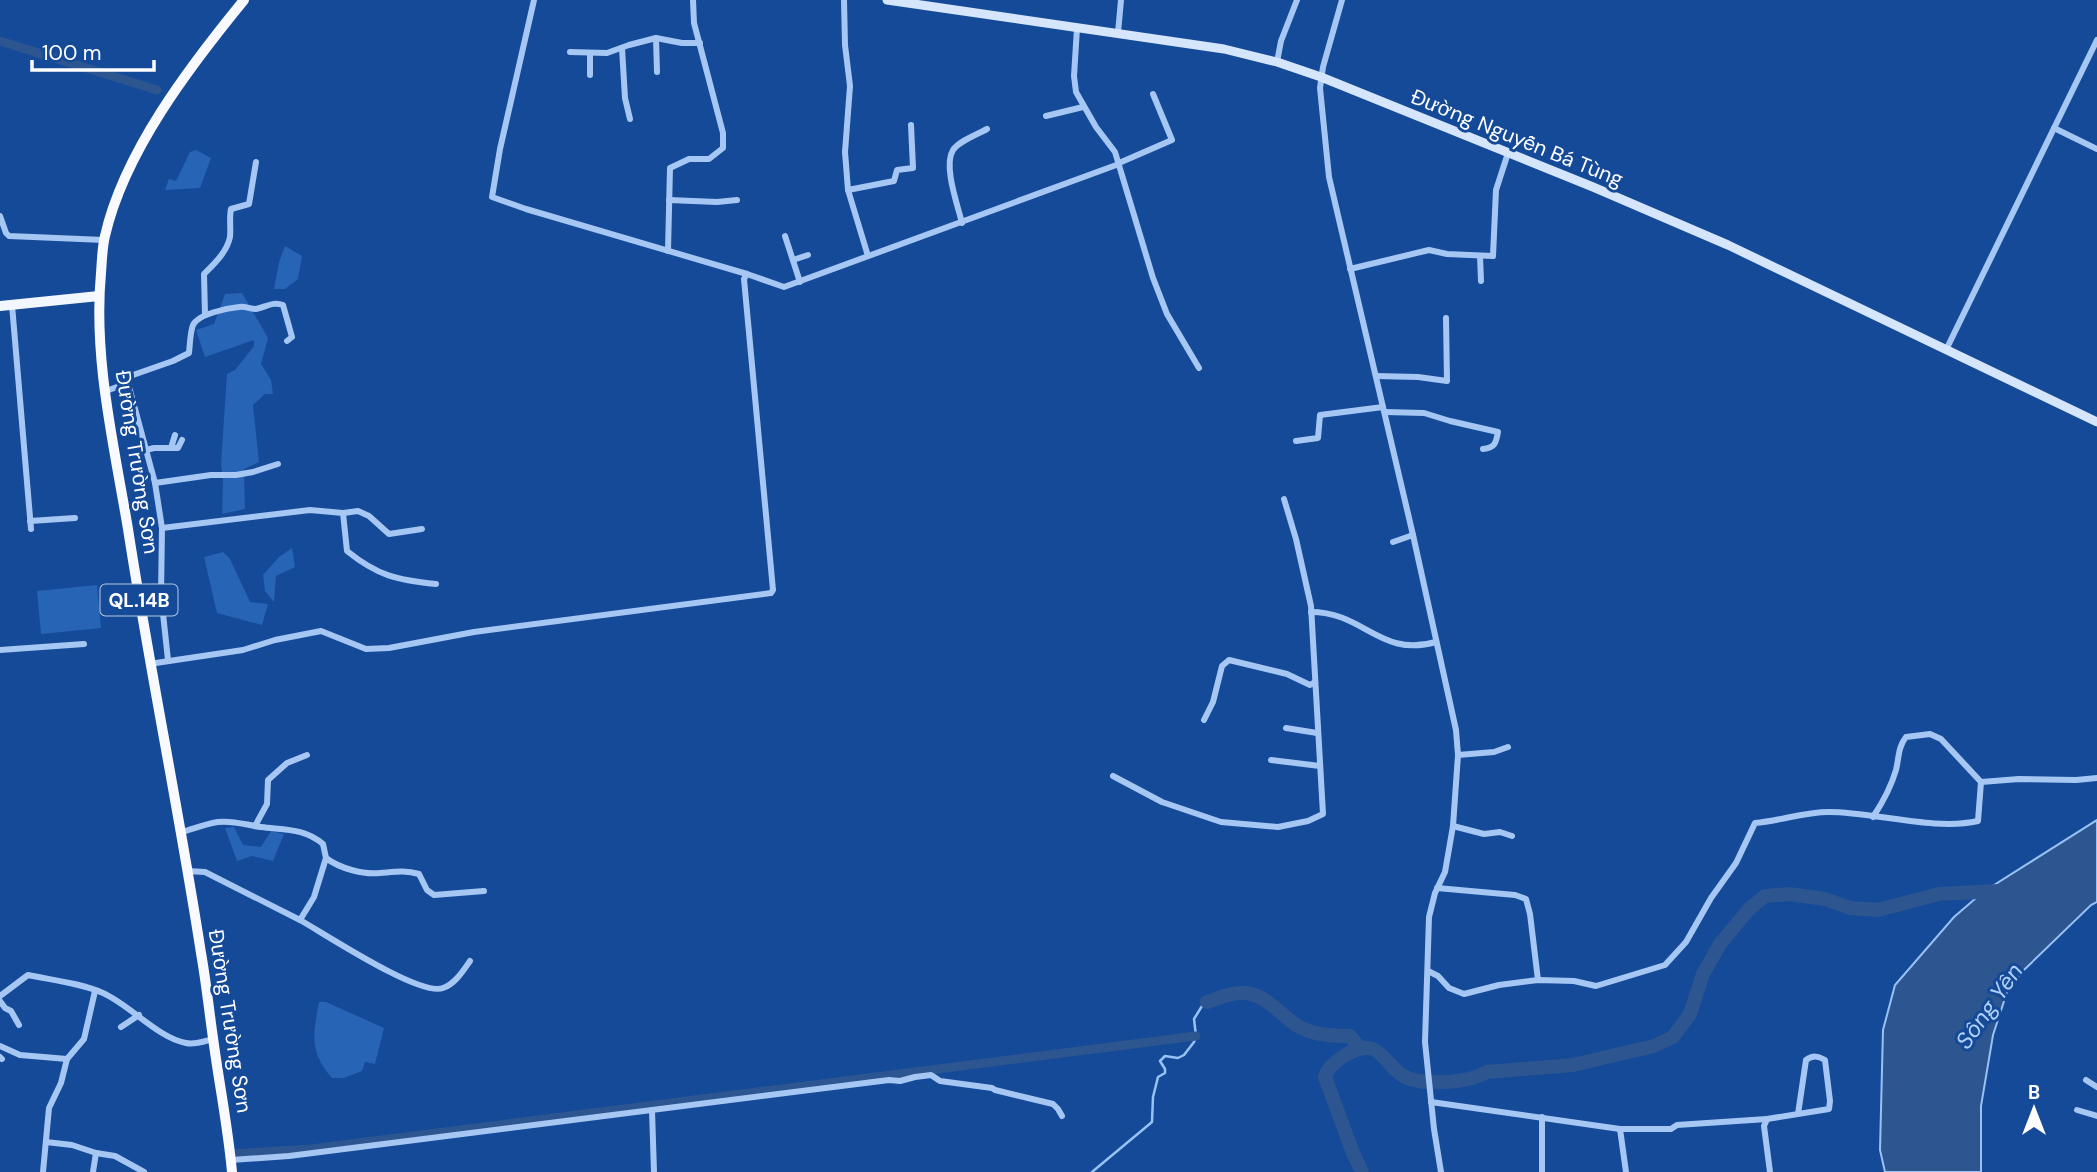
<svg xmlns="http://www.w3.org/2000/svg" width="2097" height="1172" font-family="'DM Sans',sans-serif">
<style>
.green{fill:#2764b6}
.water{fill:#2d558f;stroke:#98c1f5;stroke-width:2}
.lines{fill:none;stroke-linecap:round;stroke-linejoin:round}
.stream{stroke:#98c1f5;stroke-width:2.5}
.canal{stroke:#2d558f;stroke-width:9}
.river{stroke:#2d558f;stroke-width:14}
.minor{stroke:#a6c7f3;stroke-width:6}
.secondary{stroke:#d5e5fc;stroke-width:9}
.primary{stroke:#f2f6ff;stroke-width:10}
.trunk{stroke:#f8faff;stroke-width:10}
.labels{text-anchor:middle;stroke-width:6;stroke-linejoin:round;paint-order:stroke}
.shield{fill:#144a98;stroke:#b8c9e0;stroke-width:2}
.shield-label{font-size:19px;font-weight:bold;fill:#fff}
.street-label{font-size:21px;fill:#fff;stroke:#144a98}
.water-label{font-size:23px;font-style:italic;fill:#b2d1f9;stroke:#144a98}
</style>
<rect width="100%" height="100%" fill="#144a98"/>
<g class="green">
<path d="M196 150 211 158 200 188 165 190 169 179 176 181 190 152Z"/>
<path d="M285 246 302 256 298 279 285 289H274L279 262Z"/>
<path d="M242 293 268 338 261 364 271 380 273 394H265L253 405 259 462 244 469 245 509 222 514 223 480 221 464 227 374 235 370 254 346V340L205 357 196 330 214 324 225 294Z"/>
<path d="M292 548 295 567 276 576 274 602 265 591 263 575 279 557Z"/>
<path d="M223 552 230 559 250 602 268 604 262 625 217 613 204 557Z"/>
<path d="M97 585 101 628 41 634 37 591Z"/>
<path d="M234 827 243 845 261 847 271 831 284 834 273 861 252 856 237 861 225 828Z"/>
<path d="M319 1002H326L384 1028 375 1064 365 1062 362 1071 344 1078H332C309 1052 313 1034 319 1002Z"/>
</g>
<path class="water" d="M2097 820V902L2091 905 2025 969 2007 992 1993 1035 1981 1106V1172H1885L1880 1150 1883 1030 1895 985 1954 917 1983 892Z"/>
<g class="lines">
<path class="stream" d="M1092 1172 1152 1122 1153 1097 1158 1077 1165 1073V1069L1160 1061 1165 1056 1178 1058 1184 1055 1194 1042 1196 1036 1194 1019 1202 1006 1207 1002"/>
<g class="canal">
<path d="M0 41 157 90"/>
<path d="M230 1154 311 1149 1196 1036"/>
</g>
<g class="river">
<path d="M1207 1002C1220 998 1231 992 1245 993 1265 994 1280 1014 1296 1025 1312 1035 1332 1036 1350 1036L1360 1048"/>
<path d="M1362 1172 1353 1153 1325 1077C1328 1063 1358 1043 1373 1049 1384 1054 1391 1068 1402 1075 1420 1087 1468 1083 1487 1072L1573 1065 1654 1046 1673 1037 1690 1014 1703 974 1720 944 1749 909 1765 896 1789 894 1825 899 1850 908 1878 910 1939 894 1999 891"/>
</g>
<g class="minor">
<path d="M534 0 500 149 492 197 526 209 747 274 784 287 1119 164"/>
<path d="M844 0 845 45 850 86 845 152 848 190 868 256"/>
<path d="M1342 0 1323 67 1320 88 1329 177 1413 535 1456 730 1458 755 1453 826 1445 872 1435 893 1429 917 1425 1042 1434 1129 1441 1172"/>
<path d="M1077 28 1074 76 1076 92 1096 127 1115 152 1153 278 1167 314 1199 368"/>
<path d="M1118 33 1121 0"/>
<path d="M656 38 657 72"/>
<path d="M622 48 625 98 630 119"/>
<path d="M570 52 607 53 629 45 656 38 682 43H700"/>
<path d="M1277 62 1281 41 1297 0"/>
<path d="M590 75V53"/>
<path d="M1046 116 1083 107"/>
<path d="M2054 128 2097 149"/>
<path d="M1119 163 1172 140 1153 94"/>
<path d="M848 190 894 181 897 170 913 168 911 125"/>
<path d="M669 200 717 202 737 200"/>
<path d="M0 216 6 233 9 236 104 240"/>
<path d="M962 223C958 206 943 166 953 150 959 141 976 135 987 129"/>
<path d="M785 236 800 282"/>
<path d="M668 251 670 168 689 159H709L723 148V133L694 23 693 0"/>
<path d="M1480 256 1481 281"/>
<path d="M793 260 808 255"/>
<path d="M1350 269 1429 250 1447 254 1493 256 1496 190 1508 153"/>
<path d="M12 305 31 529"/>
<path d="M205 315 204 274C214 264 227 252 230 237 231 228 229 218 231 209L249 204 256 162"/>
<path d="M1946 350 2097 40"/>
<path d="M1376 376 1418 377 1447 381 1446 318"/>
<path d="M128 383 155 483 162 528 161 595 168 660"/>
<path d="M106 391 128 383 129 378 133 375 173 361 189 353C190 344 190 333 193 325 198 314 228 308 239 307 245 306 250 309 256 309 266 307 273 301 283 305L292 337 287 341"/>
<path d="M1385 412 1424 413 1450 421 1498 432C1496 443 1495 448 1483 449"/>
<path d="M1296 441 1318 438 1320 415 1383 407"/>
<path d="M171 448H178L182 440"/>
<path d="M146 450 154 448H171L175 435"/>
<path d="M155 483 211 475H236L253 472 278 464"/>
<path d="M343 513 347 551C378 576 397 580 436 584"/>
<path d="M30 521 75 518"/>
<path d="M162 528 310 510 343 513 358 511 369 516 389 534 422 529"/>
<path d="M1393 542 1413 535"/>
<path d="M1311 612C1364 612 1380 658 1436 642"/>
<path d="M0 650 84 644"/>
<path d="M149 664 243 650 275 640 321 631 366 649 389 648 474 632 771 593 773 590 744 279 747 274"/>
<path d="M1204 720 1213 702 1222 666 1229 660 1287 674 1310 685 1315 682"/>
<path d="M1286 728 1317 733"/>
<path d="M1458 755 1494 752 1508 747"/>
<path d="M1271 760 1320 766"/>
<path d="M1113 776 1162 802 1221 822 1278 827 1308 821 1323 814 1311 606 1296 539 1284 499"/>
<path d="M1981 782 2019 779 2076 780 2097 778"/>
<path d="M255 826 267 804 268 780 287 763 307 755"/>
<path d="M1453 826 1484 834 1500 832 1512 836"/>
<path d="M181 832C193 829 205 824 218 822 233 820 246 825 261 827 284 830 305 828 323 844L326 858"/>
<path d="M187 871 205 872 300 920 314 897 326 858C339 868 363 875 380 873 394 872 405 870 419 874L427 890 434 895 484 891"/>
<path d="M1437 888 1515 895 1526 899 1530 914 1538 980"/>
<path d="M300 920C325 934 420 997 443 988 455 984 463 971 470 961"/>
<path d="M1428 971 1438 976 1449 988 1464 994 1499 985 1538 980 1574 981 1596 986 1665 965 1686 942 1711 898 1736 863 1755 823C1780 821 1803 812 1829 812 1874 812 1935 831 1978 821L1981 782 1941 739 1930 734 1906 737C1898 747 1899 758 1896 770 1891 787 1883 802 1873 817"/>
<path d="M0 996 28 975C52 980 80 983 103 993 130 1005 158 1038 186 1043 195 1045 205 1041 213 1039"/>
<path d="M0 1001 5 1008 11 1011 19 1025"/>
<path d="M121 1027 139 1015"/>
<path d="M0 1046 20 1055 67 1059 61 1083 49 1108 43 1172"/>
<path d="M0 1057 2 1059"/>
<path d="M67 1059 84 1039 95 991"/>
<path d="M2086 1080 2097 1087"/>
<path d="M1431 1102 1620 1129H1671L1677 1125 1767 1119"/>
<path d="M652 1110 654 1172"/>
<path d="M2077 1110 2097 1116"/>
<path d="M1620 1129 1626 1172"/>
<path d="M46 1142 72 1145 96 1153 115 1156 144 1172"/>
<path d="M231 1160 289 1156 889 1080 900 1081 915 1077 931 1075 940 1081 992 1088 995 1090 1053 1104 1058 1109 1062 1116"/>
<path d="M93 1172 96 1153"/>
<path d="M1542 1172V1117"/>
<path d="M1770 1172 1764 1126 1767 1119 1829 1109 1830 1101 1825 1060C1818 1056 1813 1055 1806 1060L1798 1114"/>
</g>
<path class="secondary" d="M887 0 1224 49 1277 62 1321 77 1593 187 1728 245 2097 422"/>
<path class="primary" d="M0 306 99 296"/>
<path class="trunk" d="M232 1172C228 1127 219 1083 213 1038 209 1010 206 981 201 953 179 811 150 671 128 529 114 445 93 358 101 273 102 261 102 248 105 236 124 152 190 66 244 0"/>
</g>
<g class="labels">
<rect class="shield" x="100.5" y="584.5" width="77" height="31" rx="5"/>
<g class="shield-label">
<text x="139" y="607">QL.14B</text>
</g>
<g class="street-label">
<text transform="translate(1517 138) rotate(22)" y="7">Đường Nguyễn Bá Tùng</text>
<text transform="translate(137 462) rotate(81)" y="7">Đường Trường Sơn</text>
<text transform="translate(230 1021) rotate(81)" y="7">Đường Trường Sơn</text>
</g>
<g class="water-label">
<text transform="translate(1989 1006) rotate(-55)" y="8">Sông Yên</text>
</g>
</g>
<g transform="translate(2034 1109)" stroke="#144a98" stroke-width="5" paint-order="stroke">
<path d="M0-5L12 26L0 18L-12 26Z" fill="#ffffff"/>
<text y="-10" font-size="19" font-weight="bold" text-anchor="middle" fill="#ffffff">B</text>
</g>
<path d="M32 60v10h122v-10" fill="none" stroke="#ffffff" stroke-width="3.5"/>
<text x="42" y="60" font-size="21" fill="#ffffff" stroke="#144a98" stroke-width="5" paint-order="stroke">100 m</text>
</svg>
